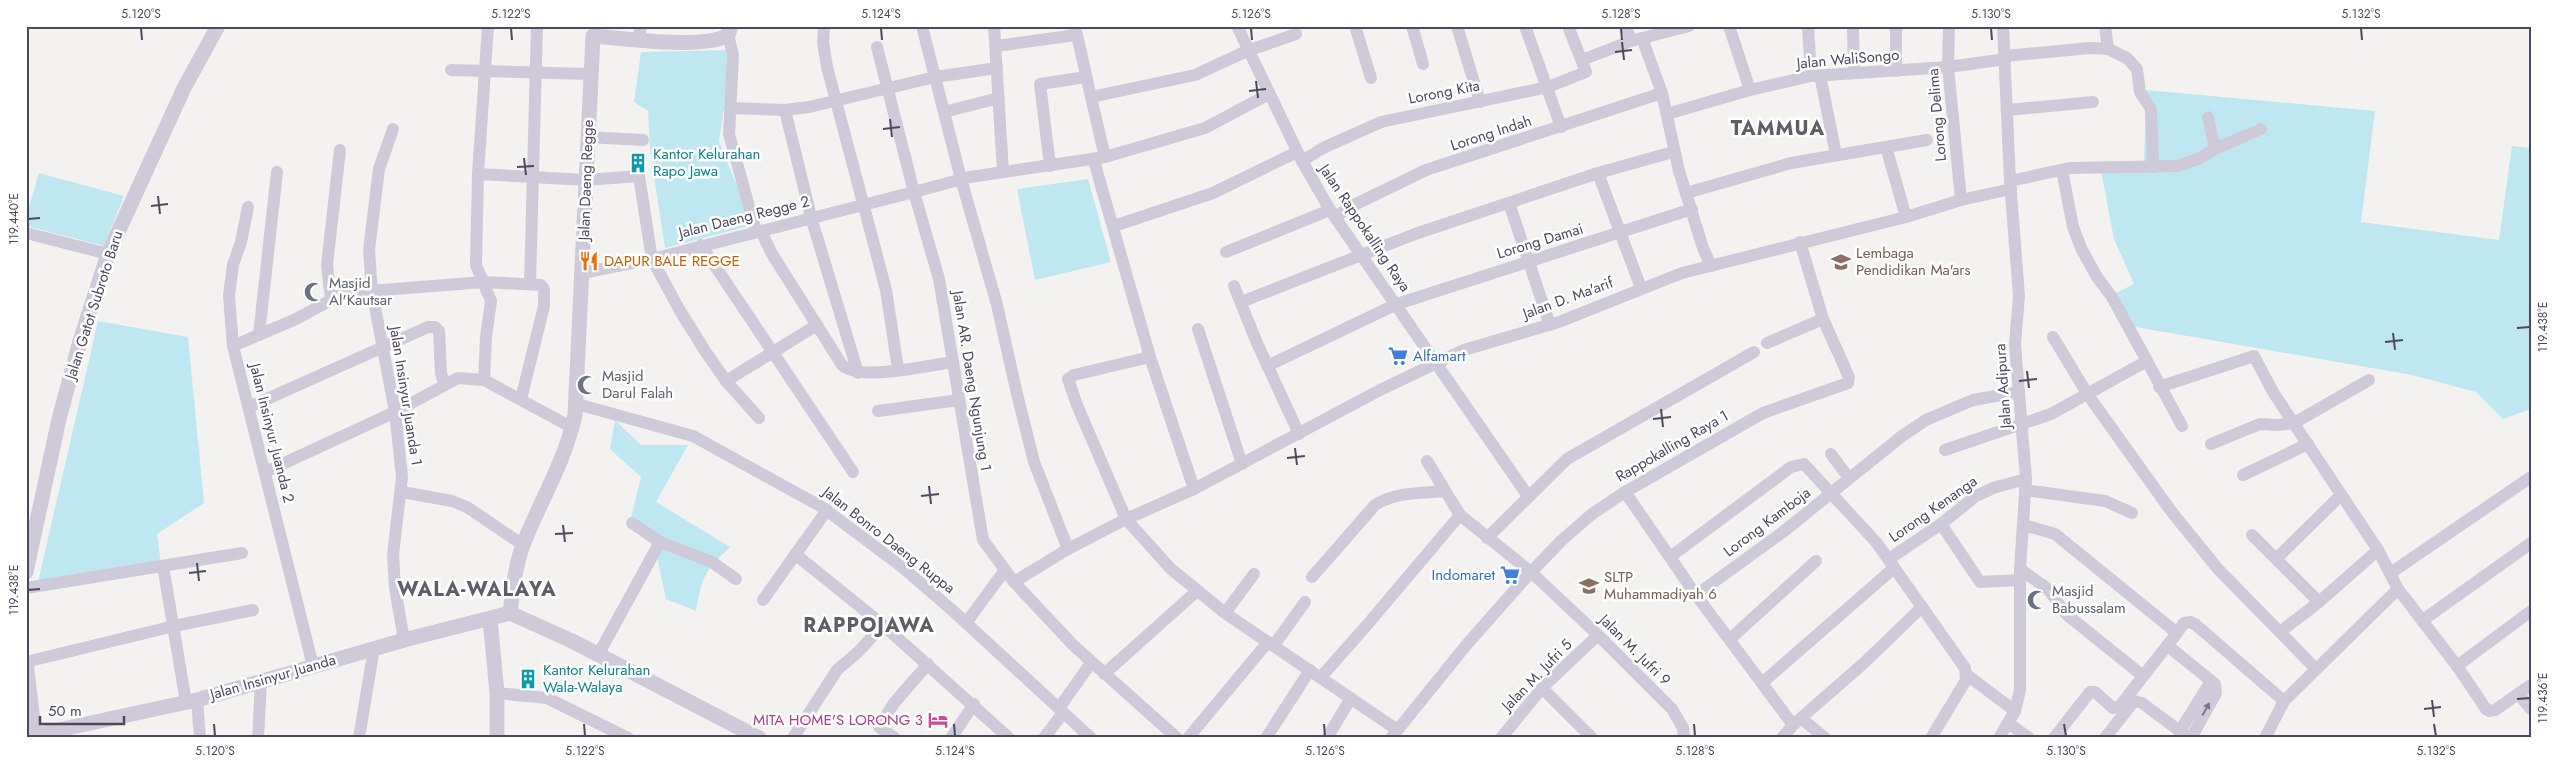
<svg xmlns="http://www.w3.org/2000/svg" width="2557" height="764" font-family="Jost,sans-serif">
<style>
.green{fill:#bfe7f1}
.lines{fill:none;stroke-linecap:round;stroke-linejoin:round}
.minor{stroke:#cfcada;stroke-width:12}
.tertiary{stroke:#cfcada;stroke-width:15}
.oneway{fill:#7b768a}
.ticks{fill:none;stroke:#4e485f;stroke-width:2}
.labels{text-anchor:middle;stroke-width:5;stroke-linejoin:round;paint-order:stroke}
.street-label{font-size:15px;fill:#4e485f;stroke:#fff}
.culture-label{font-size:15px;fill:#0d838f;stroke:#fff;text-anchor:start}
.education-label{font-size:15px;fill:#785e54;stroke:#fff;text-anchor:start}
.food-label{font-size:15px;fill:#c56008;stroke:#fff;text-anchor:start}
.worship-label{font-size:15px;fill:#5b616d;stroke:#fff;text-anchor:start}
.shop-label{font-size:15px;fill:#366cbe;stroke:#fff;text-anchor:start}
.hotel-label{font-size:15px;fill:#b23c85;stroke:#fff;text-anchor:end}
.district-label{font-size:20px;font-weight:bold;letter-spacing:1px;fill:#605d66;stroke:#fff}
.neatline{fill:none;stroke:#4e485f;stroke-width:2}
.ticks-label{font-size:12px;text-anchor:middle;fill:#4e485f}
</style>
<rect width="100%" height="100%" fill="#f3f2f0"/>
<g class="green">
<path d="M732 50 719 142 753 225 665 248 650 150 648 111 634 102 641 52Z"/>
<path d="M2146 90 2375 111 2361 222 2499 240 2512 146 2531 148V409L2503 419 2476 392 2412 375 2130 326 2110 296 2134 284 2114 239 2101 171 2144 169Z"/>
<path d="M39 173 124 196 104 246 26 226V217Z"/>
<path d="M1088 179 1111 262 1035 280 1017 189Z"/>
<path d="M98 321 188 337 204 503 157 534 161 564 38 582Z"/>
<path d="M615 420 641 445H688L656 502 730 547C705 571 702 576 696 611L666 599 653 537 630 523 641 477 610 449Z"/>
</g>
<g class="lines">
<g class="minor">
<path d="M824 26 823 42 827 67 886 290 898 369"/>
<path d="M922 26 961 179 997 305 1017 394 1034 462 1068 549"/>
<path d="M994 26 1003 172"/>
<path d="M1075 26 1091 97"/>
<path d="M1237 26 1302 161 1330 210 1528 496"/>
<path d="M1355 26 1371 78"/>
<path d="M1412 26 1423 64"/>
<path d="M1457 26 1480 102"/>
<path d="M1525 26 1561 127"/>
<path d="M1626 26 1631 41"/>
<path d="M1729 26 1750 90"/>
<path d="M1808 26 1811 76"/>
<path d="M1853 26 1854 73"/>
<path d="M1949 26 1948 67 1961 200"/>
<path d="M2105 26 2108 49"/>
<path d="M728 35 733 55 729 134 755 228 761 231 772 254 842 365C858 382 930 365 953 362"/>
<path d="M1642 38 1662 93 1679 171 1703 248 1711 266"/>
<path d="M639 39 641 26"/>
<path d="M996 46 1076 35"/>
<path d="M877 47 914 192 970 177 1105 157 1091 97 1195 75 1247 51 1296 34"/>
<path d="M2005 56 2090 48 2108 49 2127 58 2137 69 2140 92 2151 109 2153 167"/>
<path d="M1582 60 1631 41 1689 26"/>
<path d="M451 70 590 74"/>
<path d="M1896 71V26"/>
<path d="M1820 75 1836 155"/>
<path d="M730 108 785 110 809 107 935 77 997 68"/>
<path d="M785 110 811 217 858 373"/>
<path d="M2007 110 2093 102"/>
<path d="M944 112 999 98"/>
<path d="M1667 114 1750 90 1811 76 1948 67 2006 59"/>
<path d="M2208 117 2215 149"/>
<path d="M393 129 379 169 369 250 372 291 395 412 402 477 393 555 395 588 404 640"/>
<path d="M587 137 643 140"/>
<path d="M1886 147 1906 217"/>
<path d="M1105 157 1205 128 1269 94"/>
<path d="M1094 161 1150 357 1194 489"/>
<path d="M1302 161 1323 148 1381 122 1548 87 1586 72 1568 26"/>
<path d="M1050 166 1040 84 1086 77"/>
<path d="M2062 170 2073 227 2082 250 2097 277 2112 297 2147 361"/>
<path d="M1598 173 1641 288"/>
<path d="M478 174 586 180 639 176 652 259 679 309 705 351 726 381 759 418"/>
<path d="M2010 181 2070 168 2178 166 2198 159 2215 149 2261 129"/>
<path d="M1686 193 1791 163 1927 140"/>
<path d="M1509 203 1550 325"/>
<path d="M248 207 241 242 233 265 229 296 233 346 313 666"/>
<path d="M1336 216 1356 204 1426 170 1662 93"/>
<path d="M1114 226 1213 193 1297 152"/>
<path d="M26 233 108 254"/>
<path d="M701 245 853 472"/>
<path d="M1226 252 1330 210"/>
<path d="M582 273 652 259 914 192 939 279 983 540 1014 582 1074 646 1177 738"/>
<path d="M530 284 537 26"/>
<path d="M1234 286 1257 343 1299 434"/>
<path d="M331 300 327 265 340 150"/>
<path d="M1241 302 1415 234 1598 173 1673 152"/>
<path d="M1198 329 1242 464"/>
<path d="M259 335 277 172"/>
<path d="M2053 337 2088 395 2171 511 2218 569 2315 668"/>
<path d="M1767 343 1823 319"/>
<path d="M233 346 296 319 344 293 484 282 541 285 544 289V306L521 399"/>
<path d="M1150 357 1074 375 1068 379 1077 405 1126 519 1171 569 1225 613 1396 729"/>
<path d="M1267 366 1397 304 1692 209"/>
<path d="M484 380 486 337 491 301 476 265 478 174 488 26"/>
<path d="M726 381 817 325"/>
<path d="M2159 387 2254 356 2273 392 2378 550 2398 589 2457 666 2486 709 2489 711 2495 710 2531 685"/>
<path d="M577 404 693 436 822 507 902 567 952 610 1091 738"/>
<path d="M249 407 428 327H435L439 331 441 373 444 384"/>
<path d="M878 411 959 400"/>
<path d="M2211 444 2260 424 2277 425 2294 423 2369 380"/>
<path d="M1945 450 2051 414 2147 361 2182 426"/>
<path d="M1831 454 1849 478"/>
<path d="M1427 461 1460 515"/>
<path d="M265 472 395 412 458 378 484 380 573 428"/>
<path d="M2243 475 2308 444"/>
<path d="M2025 490 2105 501 2132 513"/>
<path d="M402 492 452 501 467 507 523 545"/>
<path d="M1625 492 1696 595 1793 725"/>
<path d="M1941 524 1980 582 2020 580"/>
<path d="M2024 525 2055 534 2177 633 2184 623 2191 622 2196 625 2284 701"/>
<path d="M2252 535 2319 602"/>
<path d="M1487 538 1567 459 1754 352"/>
<path d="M660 542 712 562 736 579"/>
<path d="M795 554 883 625 1009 738"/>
<path d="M1670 557 1791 467 1804 464 1876 542 1965 668 1966 680 1931 738"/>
<path d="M2277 558 2340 496"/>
<path d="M1889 559 1941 524 1976 496 1993 488 2026 479"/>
<path d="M163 566 186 702"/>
<path d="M2020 569 2048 589 2066 614 2143 676"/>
<path d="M2392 572 2531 477"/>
<path d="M1312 577 1375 505C1395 492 1422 493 1445 491"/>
<path d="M1014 582 1068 549 1126 519 1194 489 1380 390 1464 350 1559 322 1682 273 1906 217 1961 200 2011 189"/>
<path d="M26 588 242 553"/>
<path d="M1696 595 1783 532 1902 436 1926 420 1973 400 2019 392"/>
<path d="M763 600 827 510"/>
<path d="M1225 613 1254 574"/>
<path d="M2423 620 2531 543"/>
<path d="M966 623 1005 570"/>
<path d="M2280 632 2319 602 2378 550"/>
<path d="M1730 639 1816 561"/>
<path d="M1274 645 1305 602"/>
<path d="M2168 646 2215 684 2216 693 2191 738"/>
<path d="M598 655 660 542 632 523"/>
<path d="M26 662 174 626 253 610"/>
<path d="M2457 666 2531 611"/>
<path d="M1104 674 1197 591"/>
<path d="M1967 675 2015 711"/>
<path d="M1321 677 1367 625 1460 515 1531 572 1598 635 1672 709 1683 728 1684 738"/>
<path d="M1762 683 1894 568"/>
<path d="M1542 688 1592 738"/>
<path d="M497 693 547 698 628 738"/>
<path d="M2518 694 2531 709"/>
<path d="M197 700 200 738"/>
<path d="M1059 708 1091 663"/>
<path d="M1801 718 1825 738"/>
<path d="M2008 723 2029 738"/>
<path d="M2180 731 2211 681"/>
<path d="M258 738 261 682"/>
<path d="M359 738 374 648"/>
<path d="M793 738 837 670 858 652 883 625"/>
<path d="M895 738 879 727 894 703 928 664"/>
<path d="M951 738 974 704"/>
<path d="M1044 738 1063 713"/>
<path d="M1188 738 1268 642"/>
<path d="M1266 738 1310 670"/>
<path d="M1327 738 1351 698"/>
<path d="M1391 738 1468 643 1531 572 1562 540 1592 514 1625 492 1763 413 1848 383 1849 377 1823 319 1800 242"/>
<path d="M1501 738 1542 688 1598 635"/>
<path d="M1782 738 1793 725 1865 662 1922 607"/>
<path d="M1999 738 2015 711 2020 690V569L2026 479 2015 344 2019 296 2010 181 2003 26"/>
<path d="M2054 738 2090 692H2095L2113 708 2119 707 2177 633"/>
<path d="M2105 738 2134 701 2142 703 2189 738"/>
<path d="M2265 738 2284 701 2398 589"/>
</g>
<g class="tertiary">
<path d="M26 572 59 419 80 341 108 254 184 88 218 26"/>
<path d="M510 613C513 590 515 566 523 545 540 501 565 462 575 415L593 36C623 38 704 50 728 35L731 26"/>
<path d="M510 613 572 641 759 738"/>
<path d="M490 619 497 693V738"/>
<path d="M26 662 35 738"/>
<path d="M35 735 197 700 404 640 510 613"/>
</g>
</g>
<defs><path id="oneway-solid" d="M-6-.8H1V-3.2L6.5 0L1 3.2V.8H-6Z" transform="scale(1.25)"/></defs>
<use class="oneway" href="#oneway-solid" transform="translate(2206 709) rotate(-61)"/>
<path class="ticks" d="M141 28 142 40M511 28 512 40M881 28 882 40M1251 28 1252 40M1621 28 1622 40M1991 28 1992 40M2361 28 2362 40M1622 42 1624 60M1615 52 1632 50M1256 81 1258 98M1249 91 1266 89M890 119 892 137M883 129 900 127M524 158 526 175M517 167 534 166M158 196 160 214M151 206 168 204M28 219 40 218M2517 328 2530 327M2393 333 2395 350M2385 342 2403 340M2027 371 2029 388M2019 381 2037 379M1661 409 1663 427M1653 419 1671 417M1295 448 1297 465M1287 458 1305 456M929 486 931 504M921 496 939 494M563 525 565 542M555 534 573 533M197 563 199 581M189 573 206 571M28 590 40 589M2517 699 2530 698M2432 700 2434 717M2424 709 2441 707M214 724 215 736M584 724 585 736M954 724 955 736M1324 724 1325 736M1694 724 1695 736M2064 724 2066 736M2434 724 2436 736"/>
<defs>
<symbol id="building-bare" viewBox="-9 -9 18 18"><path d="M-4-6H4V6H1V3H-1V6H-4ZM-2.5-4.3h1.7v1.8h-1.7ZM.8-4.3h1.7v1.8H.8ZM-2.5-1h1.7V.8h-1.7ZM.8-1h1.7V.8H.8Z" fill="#0f9aa8" stroke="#fff" stroke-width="2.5" paint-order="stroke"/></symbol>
<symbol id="restaurant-bare" viewBox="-9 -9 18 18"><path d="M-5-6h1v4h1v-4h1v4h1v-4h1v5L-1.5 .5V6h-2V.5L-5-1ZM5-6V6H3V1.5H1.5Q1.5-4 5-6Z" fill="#e8710a" stroke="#fff" stroke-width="2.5" paint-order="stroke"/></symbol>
<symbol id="school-bare" viewBox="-9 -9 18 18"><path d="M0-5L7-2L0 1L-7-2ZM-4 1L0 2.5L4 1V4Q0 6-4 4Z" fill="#8d6e63" stroke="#fff" stroke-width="2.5" paint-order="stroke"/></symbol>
<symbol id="mosque-bare" viewBox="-9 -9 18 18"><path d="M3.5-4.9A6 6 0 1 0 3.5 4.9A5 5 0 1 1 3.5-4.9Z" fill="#6b7280" stroke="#fff" stroke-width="2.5" paint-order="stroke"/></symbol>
<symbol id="supermarket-bare" viewBox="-9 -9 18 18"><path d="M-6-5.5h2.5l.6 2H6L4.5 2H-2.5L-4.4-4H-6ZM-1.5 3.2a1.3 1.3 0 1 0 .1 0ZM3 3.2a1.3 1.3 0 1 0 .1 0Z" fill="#3f7fe0" stroke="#fff" stroke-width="2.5" paint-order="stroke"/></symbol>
<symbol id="hotel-bare" viewBox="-9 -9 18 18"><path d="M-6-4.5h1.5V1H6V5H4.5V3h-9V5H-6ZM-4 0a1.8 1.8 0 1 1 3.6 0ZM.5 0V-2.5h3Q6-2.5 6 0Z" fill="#d1479c" stroke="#fff" stroke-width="2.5" paint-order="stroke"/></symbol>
</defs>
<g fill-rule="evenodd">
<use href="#building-bare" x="624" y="149" width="28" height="28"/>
<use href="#restaurant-bare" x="575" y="247" width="28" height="28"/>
<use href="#school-bare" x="1827" y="248" width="28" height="28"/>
<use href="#mosque-bare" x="300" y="278" width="28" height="28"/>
<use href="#supermarket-bare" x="1384" y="342" width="28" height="28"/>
<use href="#mosque-bare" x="573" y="371" width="28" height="28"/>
<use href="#supermarket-bare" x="1496" y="561" width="28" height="28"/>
<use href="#school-bare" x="1575" y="572" width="28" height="28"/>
<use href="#mosque-bare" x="2023" y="586" width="28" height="28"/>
<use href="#building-bare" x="514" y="665" width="28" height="28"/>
<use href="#hotel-bare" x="924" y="706" width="28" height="28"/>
</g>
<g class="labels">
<g class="street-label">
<text transform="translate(1848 59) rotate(-5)" y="5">Jalan WaliSongo</text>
<text transform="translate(1444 92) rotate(-11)" y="5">Lorong Kita</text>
<text transform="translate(1937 115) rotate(-95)" y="5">Lorong Delima</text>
<text transform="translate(1491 133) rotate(-18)" y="5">Lorong Indah</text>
<text transform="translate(586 180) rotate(-88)" y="5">Jalan Daeng Regge</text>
<text transform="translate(744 217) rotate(-14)" y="5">Jalan Daeng Regge 2</text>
<text transform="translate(1365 228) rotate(56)" y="5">Jalan Rappokalling Raya</text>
<text transform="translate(1540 241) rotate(-17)" y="5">Lorong Damai</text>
<text transform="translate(1568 298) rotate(-20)" y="5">Jalan D. Ma'arif</text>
<text transform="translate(94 305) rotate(-72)" y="5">Jalan Gatot Subroto Baru</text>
<text transform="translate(972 381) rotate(81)" y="5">Jalan AR. Daeng Ngunjung 1</text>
<text transform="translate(2003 386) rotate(-94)" y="5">Jalan Adipura</text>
<text transform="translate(406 396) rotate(81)" y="5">Jalan Insinyur Juanda 1</text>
<text transform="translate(272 433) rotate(76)" y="5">Jalan Insinyur Juanda 2</text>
<text transform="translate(1672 446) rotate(-30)" y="5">Rappokalling Raya 1</text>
<text transform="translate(1933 509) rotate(-35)" y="5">Lorong Kenanga</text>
<text transform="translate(1767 522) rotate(-37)" y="5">Lorong Kamboja</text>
<text transform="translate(889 540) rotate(38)" y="5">Jalan Bonro Daeng Ruppa</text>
<text transform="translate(1635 650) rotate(45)" y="5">Jalan M. Jufri 9</text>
<text transform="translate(1537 675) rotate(-46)" y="5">Jalan M. Jufri 5</text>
<text transform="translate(273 677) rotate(-16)" y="5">Jalan Insinyur Juanda</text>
</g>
<g class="culture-label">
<text x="653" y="159">Kantor Kelurahan<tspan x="653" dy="17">Rapo Jawa</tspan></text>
<text x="543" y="675">Kantor Kelurahan<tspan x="543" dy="17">Wala-Walaya</tspan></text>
</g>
<g class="education-label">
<text x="1856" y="258">Lembaga<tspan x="1856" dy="17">Pendidikan Ma'ars</tspan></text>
<text x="1604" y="582">SLTP<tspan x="1604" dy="17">Muhammadiyah 6</tspan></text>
</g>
<g class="food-label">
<text x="604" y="266">DAPUR BALE REGGE</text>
</g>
<g class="worship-label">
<text x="329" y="288">Masjid<tspan x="329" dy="17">Al'Kautsar</tspan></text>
<text x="602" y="381">Masjid<tspan x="602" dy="17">Darul Falah</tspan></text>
<text x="2052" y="596">Masjid<tspan x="2052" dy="17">Babussalam</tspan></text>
</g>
<g class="shop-label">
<text x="1413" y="361">Alfamart</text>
<text x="1495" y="580" text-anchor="end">Indomaret</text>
</g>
<g class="hotel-label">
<text x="923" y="725">MITA HOME'S LORONG 3</text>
</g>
<g class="district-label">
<text x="1778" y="135">TAMMUA</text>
<text x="477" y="596">WALA-WALAYA</text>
<text x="869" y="632">RAPPOJAWA</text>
</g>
</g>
<rect width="2557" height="764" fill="none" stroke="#ffffff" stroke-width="55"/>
<path d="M40 716v8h84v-8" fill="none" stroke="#4e485f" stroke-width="2.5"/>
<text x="48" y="716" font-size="15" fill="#4e485f" stroke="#ffffff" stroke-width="4" paint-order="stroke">50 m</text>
<rect x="28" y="28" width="2502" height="708" class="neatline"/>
<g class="ticks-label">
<text x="141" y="18">5.120°S</text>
<text x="511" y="18">5.122°S</text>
<text x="881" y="18">5.124°S</text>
<text x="1251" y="18">5.126°S</text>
<text x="1621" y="18">5.128°S</text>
<text x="1991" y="18">5.130°S</text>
<text x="2361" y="18">5.132°S</text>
<text transform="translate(14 219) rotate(-90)" y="4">119.440°E</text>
<text transform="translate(2543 327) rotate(-90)" y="4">119.438°E</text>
<text transform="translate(14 590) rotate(-90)" y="4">119.438°E</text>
<text transform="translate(2543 698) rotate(-90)" y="4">119.436°E</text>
<text x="215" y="755">5.120°S</text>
<text x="585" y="755">5.122°S</text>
<text x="955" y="755">5.124°S</text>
<text x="1325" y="755">5.126°S</text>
<text x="1695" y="755">5.128°S</text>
<text x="2066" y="755">5.130°S</text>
<text x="2436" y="755">5.132°S</text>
</g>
</svg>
